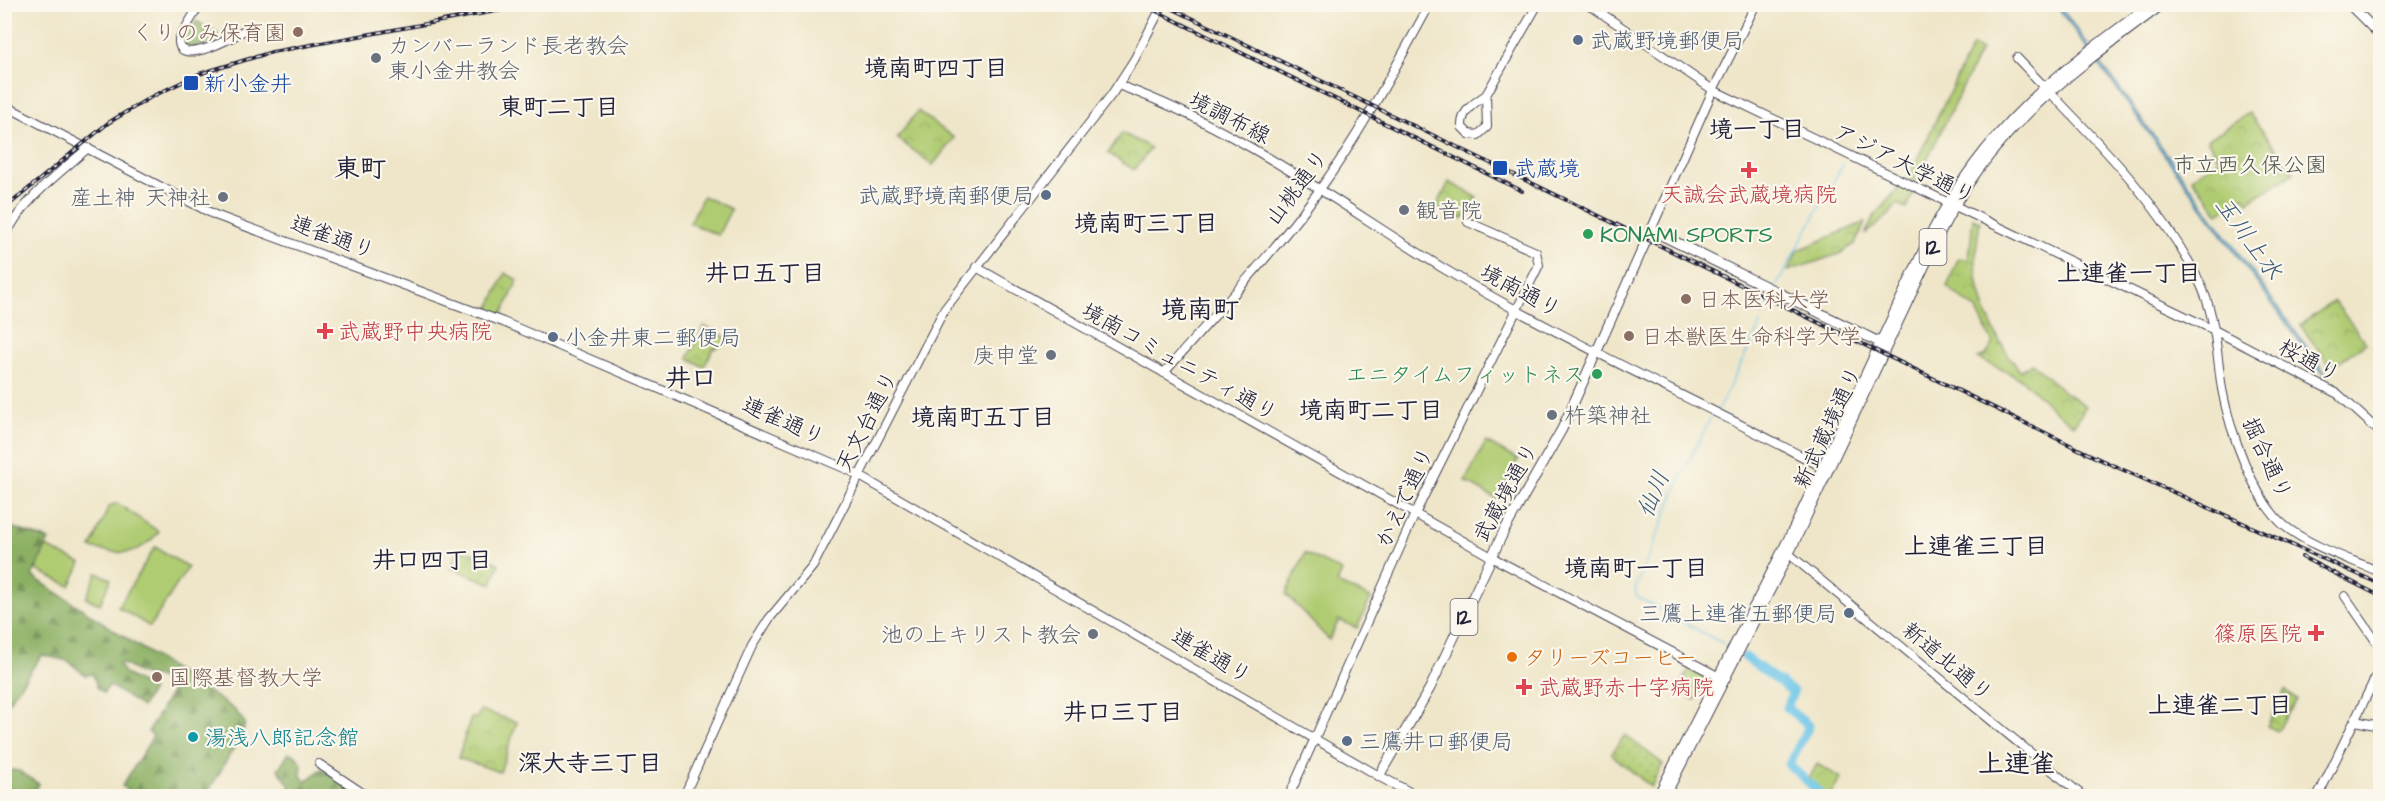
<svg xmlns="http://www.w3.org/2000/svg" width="2385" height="801" font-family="'Architects Daughter','Klee One',sans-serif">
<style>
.grass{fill:url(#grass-dots);stroke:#697756;stroke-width:1.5}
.forest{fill:url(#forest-firs);stroke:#576950;stroke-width:1.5}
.park{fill:url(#park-crowns);stroke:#697756;stroke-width:1.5}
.garden{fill:#b0cc72;stroke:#697756;stroke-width:1.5}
.water{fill:#6ac5e8;stroke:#467492;stroke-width:1.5}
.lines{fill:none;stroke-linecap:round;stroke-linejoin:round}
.stream{stroke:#6ac5e8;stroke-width:1.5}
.river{stroke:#6ac5e8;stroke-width:9}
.secondary-casing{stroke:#413f50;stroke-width:10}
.primary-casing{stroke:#413f50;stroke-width:11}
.secondary{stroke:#fff;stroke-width:8}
.primary{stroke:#fff;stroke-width:9}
.rail-casing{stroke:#22223b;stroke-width:4}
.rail{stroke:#fbf7ec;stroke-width:1.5;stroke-dasharray:4.5;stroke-linecap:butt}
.education-dot{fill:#8d6e63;stroke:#fbf7ec;stroke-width:2}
.service-dot{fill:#5c6f8a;stroke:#fbf7ec;stroke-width:2}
.worship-dot{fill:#6b7280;stroke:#fbf7ec;stroke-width:2}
.transit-dot{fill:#1a4fb4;stroke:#fbf7ec;stroke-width:2}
.health-dot{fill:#e0444e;stroke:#fbf7ec;stroke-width:2}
.leisure-dot{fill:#2e9e5b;stroke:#fbf7ec;stroke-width:2}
.food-dot{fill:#e8710a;stroke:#fbf7ec;stroke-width:2}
.culture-dot{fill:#0f9aa8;stroke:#fbf7ec;stroke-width:2}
.labels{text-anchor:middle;stroke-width:4.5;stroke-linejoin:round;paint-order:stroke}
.shield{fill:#fbf7ec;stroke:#636270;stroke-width:1.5}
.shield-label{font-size:21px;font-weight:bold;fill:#22223b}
.education-label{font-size:22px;fill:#785e54;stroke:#fbf7ec;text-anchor:start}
.service-label{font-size:22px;fill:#4e5e75;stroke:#fbf7ec;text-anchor:start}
.worship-label{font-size:22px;fill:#5b616d;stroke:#fbf7ec;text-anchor:start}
.transit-label{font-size:22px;fill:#164399;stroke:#fbf7ec;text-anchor:start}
.street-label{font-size:22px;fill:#22223b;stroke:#fbf7ec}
.park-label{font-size:22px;fill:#4d554c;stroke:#fbf7ec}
.health-label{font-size:22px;fill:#be3a42;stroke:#fbf7ec;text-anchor:start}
.leisure-label{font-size:22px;fill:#27864d;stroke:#fbf7ec;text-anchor:start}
.food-label{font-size:22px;fill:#c56008;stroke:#fbf7ec;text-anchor:start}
.culture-label{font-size:22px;fill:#0d838f;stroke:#fbf7ec;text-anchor:start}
.neighbourhood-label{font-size:24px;font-weight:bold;fill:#22223b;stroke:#fbf7ec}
.water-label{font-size:24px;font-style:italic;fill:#3b5b78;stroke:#fbf7ec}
.quarter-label{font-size:26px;font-weight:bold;fill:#22223b;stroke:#fbf7ec}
</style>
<defs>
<pattern id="grass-dots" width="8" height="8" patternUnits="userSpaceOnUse" patternTransform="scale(1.5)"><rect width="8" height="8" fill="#b0cc72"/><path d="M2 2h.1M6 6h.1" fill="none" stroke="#97af64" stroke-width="1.8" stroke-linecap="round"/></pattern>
<pattern id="forest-firs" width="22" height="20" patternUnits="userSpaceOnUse" patternTransform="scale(1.5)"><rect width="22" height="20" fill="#8cb064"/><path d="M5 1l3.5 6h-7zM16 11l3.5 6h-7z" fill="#728f54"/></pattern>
<pattern id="park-crowns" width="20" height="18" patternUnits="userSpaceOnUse" patternTransform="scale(1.5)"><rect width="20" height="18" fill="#b0cc72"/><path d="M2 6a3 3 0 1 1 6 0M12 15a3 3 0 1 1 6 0" fill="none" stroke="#97af64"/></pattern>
</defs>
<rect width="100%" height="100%" fill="#fbf7ec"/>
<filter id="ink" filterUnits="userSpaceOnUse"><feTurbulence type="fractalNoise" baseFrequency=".0167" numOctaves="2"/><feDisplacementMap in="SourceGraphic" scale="12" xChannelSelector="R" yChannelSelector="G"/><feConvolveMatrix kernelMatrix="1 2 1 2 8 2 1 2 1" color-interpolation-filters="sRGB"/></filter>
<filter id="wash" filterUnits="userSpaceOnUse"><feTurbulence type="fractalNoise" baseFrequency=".008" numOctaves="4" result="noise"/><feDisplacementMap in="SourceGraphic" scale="24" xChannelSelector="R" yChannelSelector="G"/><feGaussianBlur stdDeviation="1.35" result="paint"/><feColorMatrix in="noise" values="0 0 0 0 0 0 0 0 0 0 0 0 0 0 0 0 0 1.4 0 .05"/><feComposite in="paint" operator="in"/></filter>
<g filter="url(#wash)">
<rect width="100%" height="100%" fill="#efe6c9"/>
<g class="grass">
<path d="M1691 666 1703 673 1706 680 1695 700 1678 690Z"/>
<path d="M1625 735 1663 764 1651 787 1611 754Z"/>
</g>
<g class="forest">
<path d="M196 21 218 34 221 39 191 49 184 46 182 40 191 25 194 26Z"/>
<path d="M5 525 49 540 32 576 234 709 245 723 243 732 206 796H136L122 786 152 738 153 735 148 732 171 692C164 672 154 679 139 673 133 670 127 666 122 663L119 665 124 673 152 690 142 707 109 685 104 693 97 687 93 674 85 675 68 661 42 655 5 707Z"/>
<path d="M289 753 295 755 302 764 301 776 306 781 321 769 352 787 347 796H285L290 786 278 769Z"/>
<path d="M4 769 19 771 39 784 32 796H5Z"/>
</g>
<g class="park">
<path d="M1972 46 1981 50 1921 172 1914 183 1907 180Z"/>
<path d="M918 111 954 138 933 165 897 138Z"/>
<path d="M2249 113 2294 173 2248 202 2244 196 2219 213 2192 178 2219 159 2207 140Z"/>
<path d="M1122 133 1151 148 1134 170 1108 153Z"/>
<path d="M1449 182 1477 197 1468 215 1459 220 1436 208Z"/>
<path d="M1903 183 1915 189 1907 208 1897 204 1889 215 1865 234 1875 215Z"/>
<path d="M1973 218 1980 222C1978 236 1975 250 1976 264 1977 304 1996 340 2020 371L2032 363 2063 391 2086 406 2074 425 2057 413 2023 380 1978 358 1987 354 1993 344 1977 310 1947 287 1958 259H1969Z"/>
<path d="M1866 222 1855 244 1839 254 1788 271 1798 250Z"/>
<path d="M505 273 518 280 501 317 488 311Z"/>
<path d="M2334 301 2366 343 2331 367 2300 325Z"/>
<path d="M704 326 733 341 713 349 704 367 688 358Z"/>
<path d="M458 550 470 552 499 564 492 584 451 568Z"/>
<path d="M2285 690 2297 700 2277 731 2267 726Z"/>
<path d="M480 710 517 722 500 772 458 758 471 717 477 718Z"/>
<path d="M1817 764 1841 778 1830 796H1818L1821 791 1809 779Z"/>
</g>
<g class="garden">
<path d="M703 196 731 209 718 235 690 223Z"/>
<path d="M1486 442 1518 460 1496 499 1465 481Z"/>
<path d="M117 503 159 532C136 558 122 554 91 548L109 506Z"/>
<path d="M46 547 81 563 70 586 36 570Z"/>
<path d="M155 547 188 567 150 627 118 607Z"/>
<path d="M1305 553 1342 571 1337 583 1371 598 1357 628 1339 620 1329 640 1286 594Z"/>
<path d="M97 573 111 579 100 604 86 598Z"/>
</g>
<path class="water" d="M2056 5H2059L2327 375 2320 370Z"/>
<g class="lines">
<g class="stream">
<path d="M1776 287 1843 164"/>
<path d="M1761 315 1773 294"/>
<path d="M1718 410 1761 323"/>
<path d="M1712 415 1682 475 1635 589 1637 597 1724 644"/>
</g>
<path class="river" d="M1745 657 1793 692 1787 708 1809 726 1789 765 1819 792 1817 796"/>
</g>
</g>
<g filter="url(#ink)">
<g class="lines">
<defs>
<g id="secondary">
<path d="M200 4 179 39C177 70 237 35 248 28"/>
<path d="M1588 4 1713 90 2216 331 2338 394 2380 432"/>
<path d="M2017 58C2083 128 2154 192 2198 279 2216 314 2216 350 2222 389 2229 428 2254 502 2286 527 2312 547 2350 559 2380 572"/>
<path d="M1118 85C1236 127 1336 202 1441 267 1565 342 1699 401 1826 469"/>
<path d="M1486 95 1487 127 1478 135 1469 134 1462 127C1461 111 1474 103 1486 95L1538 4"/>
<path d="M4 105 215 215 503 322 851 471 1379 776"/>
<path d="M1651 230 1713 90 1756 4"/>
<path d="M4 239C20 202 58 174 88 148"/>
<path d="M976 267 1497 560 1725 680"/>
<path d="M1164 373C1216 313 1271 256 1318 192 1361 133 1395 68 1430 4"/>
<path d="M1789 554 2083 796"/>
<path d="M2345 596 2380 647"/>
<path d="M2355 721 2380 726"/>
<path d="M319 764 367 796"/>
<path d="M684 796 752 646 769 619 813 566 944 310 1112 94 1134 60 1163 4"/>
<path d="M1289 796 1415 514 1539 265 1536 252 1468 222"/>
<path d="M2318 796 2380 668"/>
</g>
<g id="primary">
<path d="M2349 4 2380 35"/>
<path d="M1590 6 1591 4"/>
<path d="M1416 796 1379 776 1430 688 1504 531 1562 429 1651 230 1885 345"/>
<path d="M1658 796 1795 526 1931 234C1985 128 2057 73 2152 4"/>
<path d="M1665 796 1791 549 1940 233C1990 129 2073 71 2163 4"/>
</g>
</defs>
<use href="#secondary" class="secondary-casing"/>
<use href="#primary" class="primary-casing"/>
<use href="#secondary" class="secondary"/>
<use href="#primary" class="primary"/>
<defs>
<g id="rail">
<path d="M1142 4 1522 191"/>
<path d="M1163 4 2101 460 2380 584"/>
<path d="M4 209 108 123 151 97 199 74 272 52 535 4"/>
<path d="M2302 557 2380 596"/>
</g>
</defs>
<use href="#rail" class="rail-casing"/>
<use href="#rail" class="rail"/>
</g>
</g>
<g class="education-dot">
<circle cx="298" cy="32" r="6"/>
<circle cx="1686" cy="299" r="6"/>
<circle cx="1629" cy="336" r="6"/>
<circle cx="157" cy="677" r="6"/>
</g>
<g class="service-dot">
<circle cx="1578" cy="40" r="6"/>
<circle cx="1046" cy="195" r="6"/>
<circle cx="553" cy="337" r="6"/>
<circle cx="1849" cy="613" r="6"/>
<circle cx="1347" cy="741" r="6"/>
</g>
<g class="worship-dot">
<circle cx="376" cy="58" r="6"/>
<circle cx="223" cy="197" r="6"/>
<circle cx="1404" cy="210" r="6"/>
<circle cx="1051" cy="355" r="6"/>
<circle cx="1552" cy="415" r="6"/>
<circle cx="1093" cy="634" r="6"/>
</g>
<g class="transit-dot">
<rect x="183" y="75" width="16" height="16" rx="3"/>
<rect x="1492" y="160" width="16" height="16" rx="3"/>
</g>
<g class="health-dot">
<path d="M1746 161h6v6h6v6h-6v6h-6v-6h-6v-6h6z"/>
<path d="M322 322h6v6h6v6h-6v6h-6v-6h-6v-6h6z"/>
<path d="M2313 624h6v6h6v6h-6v6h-6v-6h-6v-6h6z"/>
<path d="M1521 678h6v6h6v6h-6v6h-6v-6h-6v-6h6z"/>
</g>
<g class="leisure-dot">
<circle cx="1588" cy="234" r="6"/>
<circle cx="1597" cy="374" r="6"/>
</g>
<circle class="food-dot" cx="1512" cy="657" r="6"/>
<circle class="culture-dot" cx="193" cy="737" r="6"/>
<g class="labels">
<g class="shield">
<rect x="1919.5" y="229" width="27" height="36" rx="4.5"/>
<rect x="1450.5" y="599" width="27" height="36" rx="4.5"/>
</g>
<g class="shield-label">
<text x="1933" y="254">12</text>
<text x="1464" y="624">12</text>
</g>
<g class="education-label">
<text x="286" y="40" text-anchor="end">くりのみ保育園</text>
<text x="1698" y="307">日本医科大学</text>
<text x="1641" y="344">日本獣医生命科学大学</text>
<text x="169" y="685">国際基督教大学</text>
</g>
<g class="service-label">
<text x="1590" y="48">武蔵野境郵便局</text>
<text x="1034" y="203" text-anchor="end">武蔵野境南郵便局</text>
<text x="565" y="345">小金井東二郵便局</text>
<text x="1837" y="621" text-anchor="end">三鷹上連雀五郵便局</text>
<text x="1359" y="749">三鷹井口郵便局</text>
</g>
<g class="worship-label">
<text x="388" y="53">カンバーランド長老教会<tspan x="388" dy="25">東小金井教会</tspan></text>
<text x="211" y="205" text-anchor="end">産土神 天神社</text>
<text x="1416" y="218">観音院</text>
<text x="1039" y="363" text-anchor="end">庚申堂</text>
<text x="1564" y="423">杵築神社</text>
<text x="1081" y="642" text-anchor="end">池の上キリスト教会</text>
</g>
<g class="transit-label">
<text x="204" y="91">新小金井</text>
<text x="1514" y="176">武蔵境</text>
</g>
<g class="street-label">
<text transform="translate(1230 117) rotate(27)" y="8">境調布線</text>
<text transform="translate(1905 163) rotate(26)" y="8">アジア大学通り</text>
<text transform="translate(1296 187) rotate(-53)" y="8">山桃通り</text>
<text transform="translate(333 236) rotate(20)" y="8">連雀通り</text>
<text transform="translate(1521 290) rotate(28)" y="8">境南通り</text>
<text transform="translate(2310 360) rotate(28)" y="8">桜通り</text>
<text transform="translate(1180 361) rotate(29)" y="8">境南コミュニティ通り</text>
<text transform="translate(784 420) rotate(24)" y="8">連雀通り</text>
<text transform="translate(866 421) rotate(-63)" y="8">天文台通り</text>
<text transform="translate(1827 427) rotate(-65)" y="8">新武蔵境通り</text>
<text transform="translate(2268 458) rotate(65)" y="8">掘合通り</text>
<text transform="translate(1505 492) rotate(-61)" y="8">武蔵境通り</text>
<text transform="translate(1404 497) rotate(-65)" y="8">かえで通り</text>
<text transform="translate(1212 655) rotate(30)" y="8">連雀通り</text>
<text transform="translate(1948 661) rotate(40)" y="8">新道北通り</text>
</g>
<g class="park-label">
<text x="2250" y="172">市立西久保公園</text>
</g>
<g class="health-label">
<text x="1749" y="202" text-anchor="middle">天誠会武蔵境病院</text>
<text x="338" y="339">武蔵野中央病院</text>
<text x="2302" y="641" text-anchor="end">篠原医院</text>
<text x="1538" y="695">武蔵野赤十字病院</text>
</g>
<g class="leisure-label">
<text x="1600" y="242">KONAMI SPORTS</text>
<text x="1585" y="382" text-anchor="end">エニタイムフィットネス</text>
</g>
<g class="food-label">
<text x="1524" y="665">タリーズコーヒー</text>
</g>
<g class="culture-label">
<text x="205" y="745">湯浅八郎記念館</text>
</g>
<g class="neighbourhood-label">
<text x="936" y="76">境南町四丁目</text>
<text x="559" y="115">東町二丁目</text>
<text x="1757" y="137">境一丁目</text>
<text x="1146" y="231">境南町三丁目</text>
<text x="765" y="281">井口五丁目</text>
<text x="2129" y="281">上連雀一丁目</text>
<text x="1371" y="418">境南町二丁目</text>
<text x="983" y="425">境南町五丁目</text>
<text x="1976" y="554">上連雀三丁目</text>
<text x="432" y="568">井口四丁目</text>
<text x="1636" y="576">境南町一丁目</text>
<text x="2220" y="713">上連雀二丁目</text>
<text x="1123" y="720">井口三丁目</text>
<text x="590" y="771">深大寺三丁目</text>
</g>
<g class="water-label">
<text transform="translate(2249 238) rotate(54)" y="8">玉川上水</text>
<text transform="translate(1653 494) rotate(-67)" y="8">仙川</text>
</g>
<g class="quarter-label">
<text x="360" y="177">東町</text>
<text x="1200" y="318">境南町</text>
<text x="691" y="387">井口</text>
<text x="2017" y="772">上連雀</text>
</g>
</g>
<rect width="2385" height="801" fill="none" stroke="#fbf7ec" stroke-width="24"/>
</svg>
